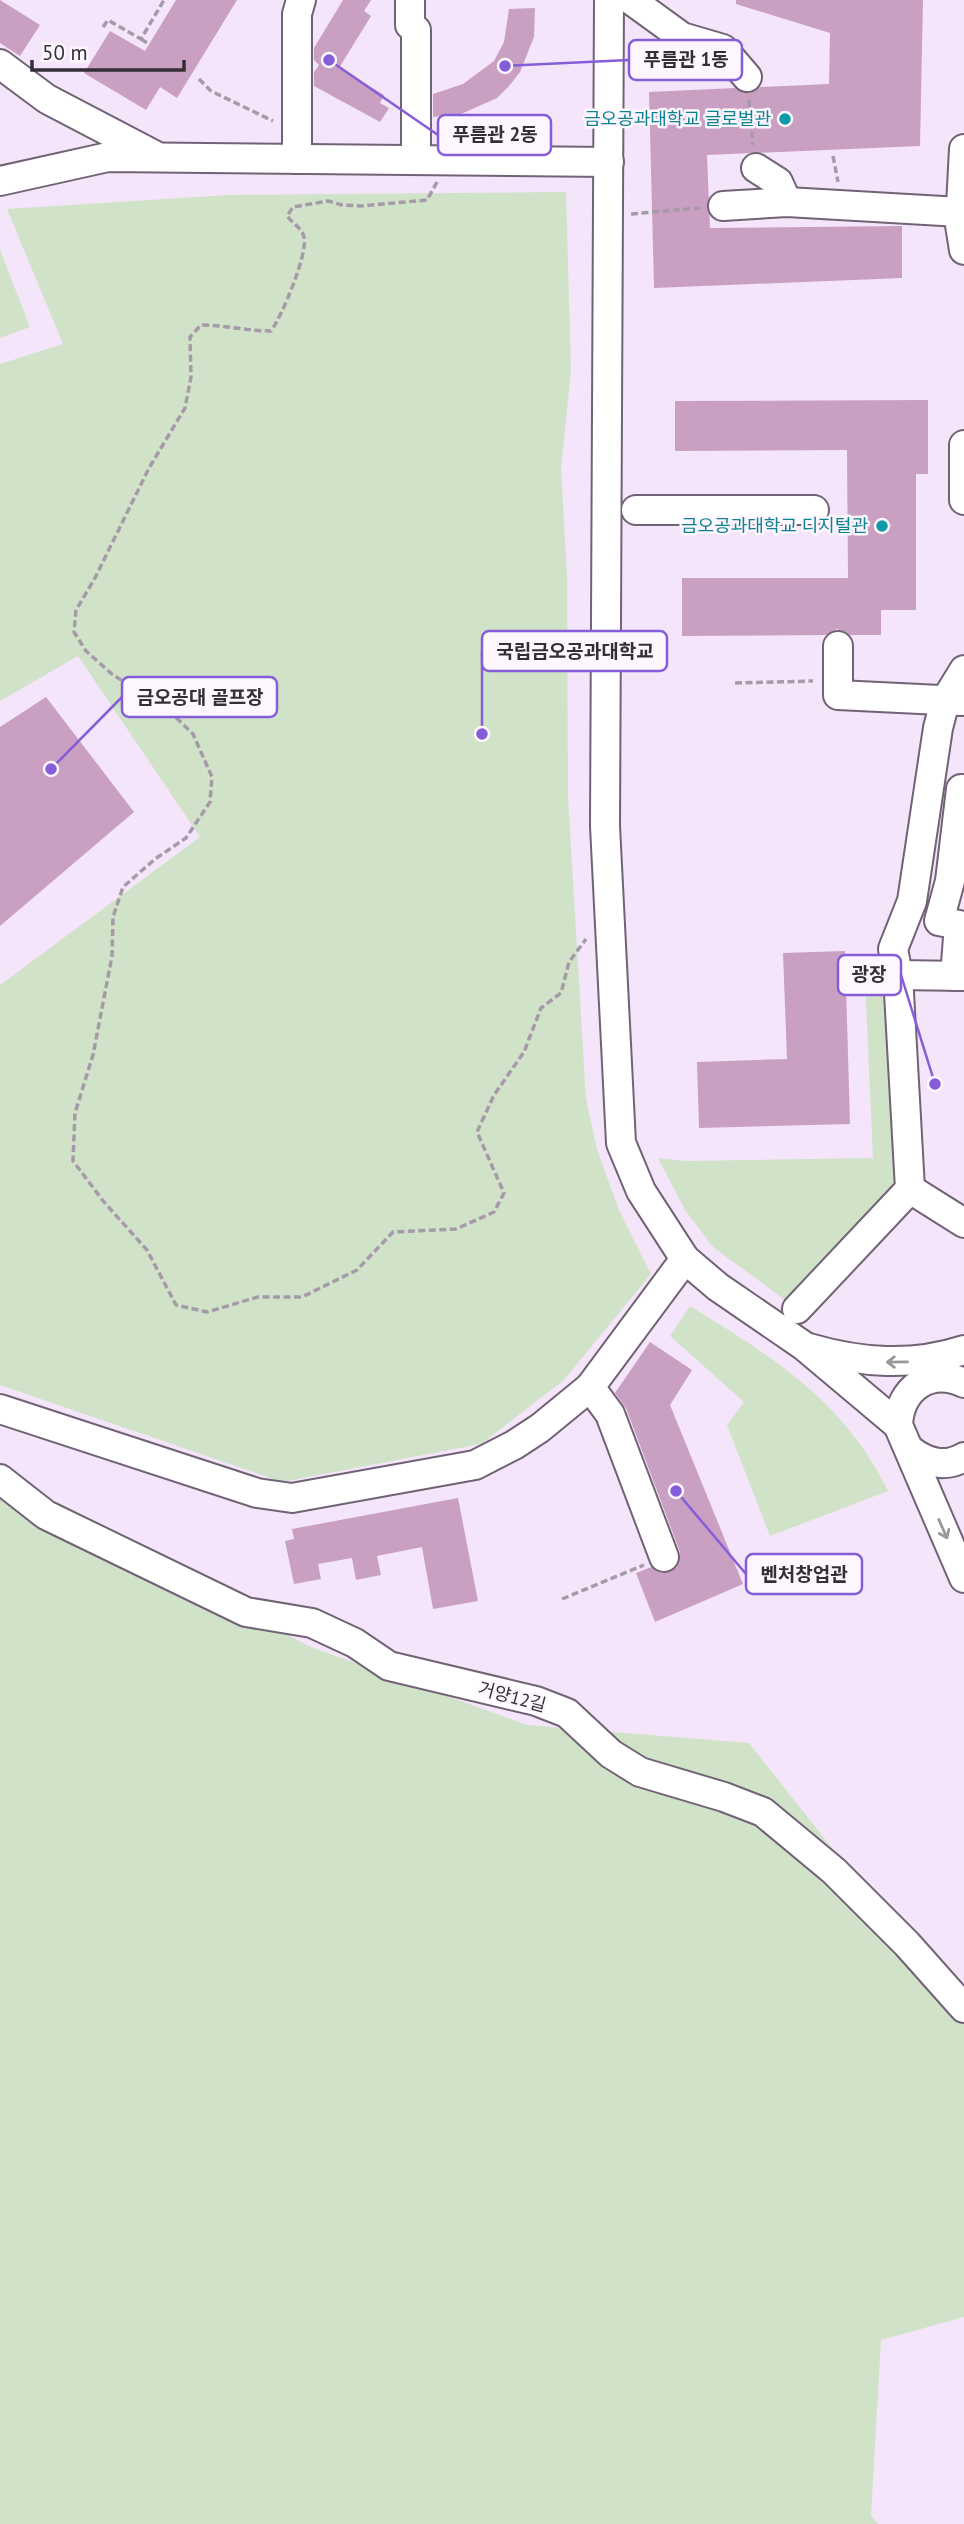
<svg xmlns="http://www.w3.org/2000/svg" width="964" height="2524" font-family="'PT Sans','Noto Sans KR',sans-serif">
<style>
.green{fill:#d0e3c9}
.building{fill:#c9a0c1}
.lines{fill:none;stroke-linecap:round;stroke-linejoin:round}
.minor-casing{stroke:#716375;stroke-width:32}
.path{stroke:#a69aa9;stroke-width:3.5;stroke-dasharray:7 3.5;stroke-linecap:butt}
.minor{stroke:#fff;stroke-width:28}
.oneway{stroke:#9a969a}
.culture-dot{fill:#0f9aa8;stroke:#fdf6ff;stroke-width:2.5}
.labels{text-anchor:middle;stroke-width:5;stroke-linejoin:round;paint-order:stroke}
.culture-label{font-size:18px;fill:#0d838f;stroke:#fdf6ff;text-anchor:end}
.street-label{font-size:18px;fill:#342e36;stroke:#fdf6ff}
.leader{fill:none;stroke:#855dd8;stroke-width:2.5}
.callout-dot{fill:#855dd8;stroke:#fdf6ff;stroke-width:2.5}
.callout{fill:#fdf6ff;stroke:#855dd8;stroke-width:2.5}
.callout-label{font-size:19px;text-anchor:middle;font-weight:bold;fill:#342e36}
</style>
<rect width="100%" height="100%" fill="#f5e5fa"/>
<g class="green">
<path d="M566 192 571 371 561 468 567 576 568 797 586 1099 597 1149 619 1210 651 1274 563 1381 481 1444 282 1482 0 1385V985L200 837 78 656 0 701V364L63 344 7 209 228 195Z"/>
<path d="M0 250 30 327 0 338Z"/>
<path d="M896 979 903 1188 789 1303 713 1247 685 1210 658 1158 686 1161 873 1158 865 980Z"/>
<path d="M690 1306C773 1357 844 1401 888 1491L770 1536 727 1425 744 1402 670 1336Z"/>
<path d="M0 1487 311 1647 527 1725 749 1743 964 2015V2317L881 2340 871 2515 878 2524H0Z"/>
</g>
<g class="building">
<path d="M0 0 40 25 20 56 0 43Z"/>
<path d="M176 0H237L177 98 160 87 146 110 84 73 110 31 145 51Z"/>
<path d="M343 0H371L364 11 371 16 339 68 384 95 380 103 389 108 380 122 314 86V72L319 65 314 60V48Z"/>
<path d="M736 0H923L920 146 707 155 710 228 902 226V278L654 288 649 92 735 88 749 93 760 87 829 84 830 33 736 4Z"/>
<path d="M535 8 534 37 520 72 509 86 497 98 461 114 433 117V94L463 84 494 61 504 42 509 9Z"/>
<path d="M928 400V474H916V610H881V635H850L837 629 826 635 682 636V578H848L847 450 675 451V401Z"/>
<path d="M46 697 134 812 0 926V727Z"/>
<path d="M845 951 850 1124 699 1128 697 1062 787 1059 783 953Z"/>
<path d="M650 1342 692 1370 670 1405 743 1584 655 1622 636 1573 651 1567 661 1573 670 1572 677 1567 680 1552 626 1408 615 1393Z"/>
<path d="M458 1498 478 1601 433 1609 422 1547 377 1556 381 1575 356 1580 352 1558 318 1564 321 1579 294 1584 285 1541 294 1539 292 1529Z"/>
</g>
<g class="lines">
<defs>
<g id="minor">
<path d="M410 0V25L416 30V145"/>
<path d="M609 0 605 826 621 1143 641 1191 685 1259 718 1287 804 1346 898 1425"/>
<path d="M631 0 682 37 723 49 747 77"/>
<path d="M0 64 47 99 154 155"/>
<path d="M964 149 960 225 964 250"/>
<path d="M297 159V14L301 0"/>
<path d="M756 168 778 182 787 202"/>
<path d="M0 181 108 157 609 162"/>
<path d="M723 206 787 202 960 212"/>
<path d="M964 445V500"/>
<path d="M636 510H814"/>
<path d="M838 646V695L961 701"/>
<path d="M898 975 964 976"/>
<path d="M955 976 959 925 939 921 950 881 961 789"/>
<path d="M910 1189 964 1223"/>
<path d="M797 1309 910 1189 898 975 893 949 912 901 938 728 945 701 964 670"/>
<path d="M809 1348C861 1363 911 1367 964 1350"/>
<path d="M964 1383C929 1367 900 1389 898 1425L964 1578"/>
<path d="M590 1387 610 1414 664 1557"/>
<path d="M0 1409 257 1493 292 1498 475 1465 514 1445 540 1428 590 1387 685 1259"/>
<path d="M910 1450C927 1463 945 1468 964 1457"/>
<path d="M0 1479 46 1515 246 1612 312 1623 355 1643 389 1666 536 1701 567 1713 611 1754 640 1772 724 1797 763 1812 834 1871 907 1944 964 2008"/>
</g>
</defs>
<use href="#minor" class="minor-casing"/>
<g class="path">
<path d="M103 27 108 20 141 39 164 0"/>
<path d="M141 39 149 44"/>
<path d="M199 79 211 91 273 121"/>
<path d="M749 100 753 145"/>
<path d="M833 156 838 182"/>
<path d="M437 182 427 200 361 206 342 205 328 201 293 207 287 216C292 223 302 228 304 237 308 254 282 316 271 331 247 331 225 325 201 325L190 337 191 377 185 408 149 468 95 578 76 610 74 632 86 651 113 675 162 704 193 734 212 777 210 802 186 838 155 859 123 887 113 917 112 956 93 1055 75 1113 73 1161 104 1202 147 1250 176 1305 207 1312 258 1297H302L357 1270 393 1232 456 1229 494 1212 504 1193 477 1132 494 1095 524 1052 541 1008 561 993 569 962 586 939"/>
<path d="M631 214 700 208"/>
<path d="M735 683 813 681"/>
<path d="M562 1599 644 1565"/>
</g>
<use href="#minor" class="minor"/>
</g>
<defs><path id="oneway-shaft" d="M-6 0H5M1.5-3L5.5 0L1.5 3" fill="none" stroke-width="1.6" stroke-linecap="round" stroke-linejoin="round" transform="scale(1.75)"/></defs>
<g class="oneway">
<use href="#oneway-shaft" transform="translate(897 1362) rotate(179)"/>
<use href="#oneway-shaft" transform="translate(943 1529) rotate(66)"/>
</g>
<g class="culture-dot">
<circle cx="785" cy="119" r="7"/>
<circle cx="882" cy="526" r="7"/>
</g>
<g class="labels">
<g class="culture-label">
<text x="771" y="125">금오공과대학교 글로벌관</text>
<text x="868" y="532">금오공과대학교 디지털관</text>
</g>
<g class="street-label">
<text transform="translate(512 1697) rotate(15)" y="6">거양12길</text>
</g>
</g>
<path class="leader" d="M505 66L629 60M329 60L438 135M482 734L482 651M51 769L122 697M935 1084L901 975M676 1491L746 1574"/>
<g class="callout-dot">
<circle cx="505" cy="66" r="7"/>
<circle cx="329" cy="60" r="7"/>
<circle cx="482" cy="734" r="7"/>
<circle cx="51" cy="769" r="7"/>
<circle cx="935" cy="1084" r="7"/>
<circle cx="676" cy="1491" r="7"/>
</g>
<g class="callout">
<rect x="629" y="40" width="113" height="40" rx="7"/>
<rect x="438" y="115" width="113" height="40" rx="7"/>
<rect x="482" y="631" width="185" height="40" rx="7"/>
<rect x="122" y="677" width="155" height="40" rx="7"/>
<rect x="838" y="955" width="63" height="40" rx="7"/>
<rect x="746" y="1554" width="116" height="40" rx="7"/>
</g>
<g class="callout-label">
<text x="686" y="66">푸름관 1동</text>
<text x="495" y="141">푸름관 2동</text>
<text x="575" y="658">국립금오공과대학교</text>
<text x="200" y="704">금오공대 골프장</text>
<text x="869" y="981">광장</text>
<text x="804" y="1581">벤처창업관</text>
</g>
<path d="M32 60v10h152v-10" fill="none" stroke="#342e36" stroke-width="3.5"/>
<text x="42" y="60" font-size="21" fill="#342e36" stroke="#fdf6ff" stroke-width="5" paint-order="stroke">50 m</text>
</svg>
